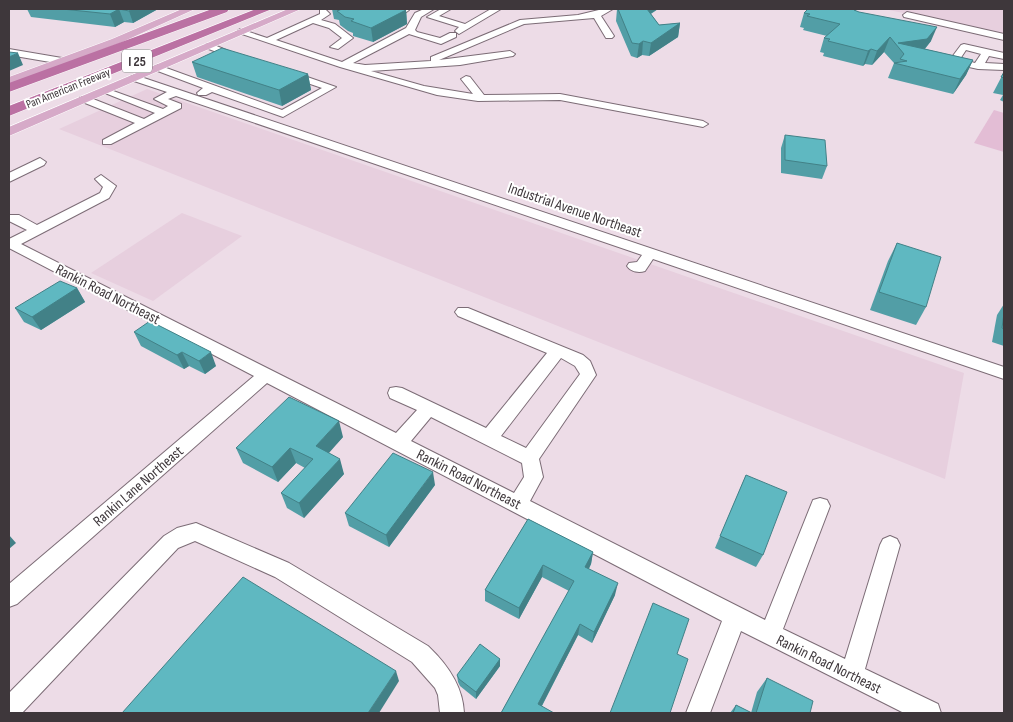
<svg xmlns="http://www.w3.org/2000/svg" width="1013" height="722" font-family="'Sofia Sans Condensed',sans-serif">
<style>
.built{fill:#e7cfde}
.green{fill:#e3bdd5}
.lines{fill:none;stroke-linecap:round;stroke-linejoin:round}
.minor-casing{stroke:#7c6c76;stroke-width:2}
.major-casing{stroke:#fff;stroke-width:1}
.highway-casing{stroke:#fff;stroke-width:1}
.minor{fill:#fff;fill-rule:evenodd}
.major{fill:#d6aac8;fill-rule:evenodd}
.highway{fill:#bb71a3;fill-rule:evenodd}
.wall{fill:#529ea6}
.shaded-wall{fill:#428187}
.building{fill:#5fb8c1;stroke:#428187}
.labels{text-anchor:middle;stroke-width:4;stroke-linejoin:round;paint-order:stroke}
.far-street-label{font-size:12px;fill:#3e373b;stroke:#fff}
.shield{fill:#fff;stroke:#787376;stroke-width:1}
.shield-label{font-size:14px;font-weight:bold;fill:#3e373b}
.street-label{font-size:15px;fill:#3e373b;stroke:#fff}
</style>
<rect width="100%" height="100%" fill="#eddce7"/>
<g class="built">
<path d="M884 9H1004V34Z"/>
<path d="M147 89 964 373 945 479 59 129Z"/>
<path d="M182 213 242 236 153 301 91 273Z"/>
</g>
<path class="green" d="M994 110 1004 113V152L974 143Z"/>
<g class="lines">
<defs>
<g id="minor">
<path d="M398 9H408L409 10 405 13Z"/>
<path d="M424 9H434L421 17 415 30 417 32 440 38 450 33H456V37L441 44 409 34 353 63 365 65 431 61V57L520 20 578 15 603 9H613L601 16 614 36 612 38H606L594 18 524 24 439 60 510 51 515 54 513 56 460 65 371 71 424 86 473 94 461 79 466 76 470 77 484 95 560 94 703 121 708 124 703 127 560 100 478 101 437 95 340 67 236 32 240 29 267 38 320 14V10H326L330 14 321 20 335 24 353 38 338 49 330 47 342 38 329 28 313 23 276 40 342 62 406 28 415 13Z"/>
<path d="M441 9H451L439 16 465 24 491 9H501L459 34 455 31 459 27 427 17Z"/>
<path d="M907 12 1004 34V40L904 17 903 15Z"/>
<path d="M206 44H212L235 54 224 60H218V56L222 54 206 48Z"/>
<path d="M964 44 1004 53V59L989 56 985 63 1004 64V70L978 69 951 63 949 61 961 45ZM966 50 981 54 975 63 960 59Z"/>
<path d="M9 49 62 58 67 61 62 64 9 55Z"/>
<path d="M158 65 282 110 322 88 284 75V71H290L336 87 283 117 212 92 206 95H198L197 93 203 88 155 70V66Z"/>
<path d="M135 75 1004 367V379L653 259 645 271C639 273 631 272 627 266L629 263 637 262 642 255 176 96 168 99 181 104V108L111 144H103V140L135 123 80 101V97H88L144 119 155 113 100 91 105 88 163 109 168 106 154 99 167 92 131 80V76Z"/>
<path d="M40 158 46 162 44 165 9 182V173Z"/>
<path d="M101 175 116 186 109 198 21 244 396 433 417 410 390 398 388 393 390 388 396 387 402 388 486 428 547 353 458 316 455 312 458 308H468L583 355 590 361 596 375 539 459 543 477 530 501 765 620 813 500 820 498 827 500 830 506 783 629 845 659 880 545 883 539 890 536 897 539 900 545 865 669 938 704 941 713H904L741 631 710 713H686L722 621 267 383 17 604 9 607V584L254 376 9 248V239L27 230 9 221V215H19L37 225 100 193 103 187 95 179ZM561 358 575 366 580 374 526 448 501 436ZM431 417 522 463 524 477 514 493 411 441Z"/>
<path d="M196 523 289 563 428 646C447 664 463 686 464 713H440L438 695 435 688 412 662 275 577 195 541 178 548 22 713H9V693L164 536 177 528Z"/>
</g>
<g id="major">
<path d="M182 9H195L120 43 9 85V77L112 39Z"/>
<path d="M288 9H301L9 136V127Z"/>
</g>
<g id="highway">
<path d="M212 9H229L227 12 9 92V83Z"/>
<path d="M256 9H272L9 116V106Z"/>
</g>
</defs>
<use href="#minor" class="minor-casing"/>
<use href="#major" class="major-casing"/>
<use href="#highway" class="highway-casing"/>
<use href="#minor" class="minor"/>
<use href="#major" class="major"/>
<use href="#highway" class="highway"/>
</g>
<g class="wall">
<path d="M27 9H158L133 23 124 22 115 27 31 17Z"/>
<path d="M332 9H402L406 10 407 24 373 42 353 36V33L348 31 340 25 339 20 334 19Z"/>
<path d="M617 9H658L651 14 659 25 680 23 678 37 649 56 642 55 637 58 631 56 616 21Z"/>
<path d="M856 9V11L931 41 925 49 973 60 966 75 953 94 888 78 894 63 884 52 872 65 865 64 863 66 823 56 824 53 820 52 824 38 827 36 803 30 804 28 800 27 804 13Z"/>
<path d="M192 62 308 74 311 90 282 106 197 77Z"/>
<path d="M1004 72V102L1000 100 1003 95 993 93Z"/>
<path d="M785 135 827 166 822 179 781 173V148Z"/>
<path d="M897 243 926 307 916 325 870 310 888 261Z"/>
<path d="M77 288 85 302 41 330 24 322 15 308Z"/>
<path d="M1004 304V346L992 342 997 315Z"/>
<path d="M134 332 216 366 205 374 189 366 184 369 141 346Z"/>
<path d="M343 437 328 453 344 474 304 518 287 508 281 493 305 468 296 463 278 482 243 463 236 448Z"/>
<path d="M746 475 763 555 756 567 715 548Z"/>
<path d="M435 485 389 547 349 526 345 513Z"/>
<path d="M528 519 593 552 591 564 589 569 615 595 592 643 578 635 542 706 501 713 569 591 542 577 519 619 485 601V590Z"/>
<path d="M500 659V666L476 699 460 686 458 682 457 675Z"/>
<path d="M767 678 810 713H730L736 705 751 713 757 692Z"/>
</g>
<g class="shaded-wall">
<path d="M119 9 124 22 115 27 110 14Z"/>
<path d="M132 9H158L133 23 129 11Z"/>
<path d="M644 9H658L643 18Z"/>
<path d="M406 10 407 24 373 42 371 28Z"/>
<path d="M680 23 678 37 649 56 651 43Z"/>
<path d="M937 27 931 41 921 53 904 54 898 43Z"/>
<path d="M890 37 884 52 872 65 877 51Z"/>
<path d="M643 41 642 55 637 58 639 44Z"/>
<path d="M871 49 865 64 863 66 868 51Z"/>
<path d="M18 53 23 65 9 71V57Z"/>
<path d="M973 60 966 75 953 94 960 79Z"/>
<path d="M308 74 311 90 282 106 279 90Z"/>
<path d="M77 288 85 302 41 330 32 317Z"/>
<path d="M182 352 189 366 184 369 177 355Z"/>
<path d="M211 352 216 366 205 374 199 361Z"/>
<path d="M339 421 343 437 321 462 316 446Z"/>
<path d="M290 448 296 463 278 482 272 467Z"/>
<path d="M340 459 344 474 304 518 299 503Z"/>
<path d="M433 472 435 485 389 547 386 535Z"/>
<path d="M9 535 16 543 9 549Z"/>
<path d="M593 552 591 564 583 579 585 567Z"/>
<path d="M543 565 542 577 519 619V608Z"/>
<path d="M618 583 615 595 592 643 594 632Z"/>
<path d="M580 624 578 635 538 713V704Z"/>
<path d="M500 659V666L476 699V692Z"/>
<path d="M396 671 399 681 379 713H368Z"/>
</g>
<g class="building">
<path d="M62 9H132L129 11 119 9 110 14Z"/>
<path d="M342 9H402L406 10 371 28 351 21 354 19 345 17 337 11Z"/>
<path d="M618 9H647L659 25 680 23 651 43 643 41 639 44 632 43Z"/>
<path d="M808 9H856L854 10 859 12 937 27 927 39 898 43 973 60 960 79 894 63 907 61 900 59 904 54 890 37 877 51 871 49 868 51 828 41 830 39 824 38 840 24 807 16 810 14 804 13Z"/>
<path d="M222 48 308 74 279 90 192 62Z"/>
<path d="M9 52 18 53 9 57Z"/>
<path d="M1004 72V78L1001 77Z"/>
<path d="M785 135 825 140 827 166 785 160Z"/>
<path d="M897 243 941 257 926 307 879 292Z"/>
<path d="M60 281 77 288 32 317 15 308Z"/>
<path d="M1004 313V329L1002 328Z"/>
<path d="M150 321 211 352 199 361 182 352 177 355 134 332Z"/>
<path d="M289 397 339 421 316 446 340 459 299 503 281 493 313 459 290 448 272 467 236 448Z"/>
<path d="M393 453 433 472 386 535 345 513Z"/>
<path d="M746 475 787 492 763 555 720 536Z"/>
<path d="M528 519 593 552 585 567 618 583 594 632 580 624 538 704 554 713H501L574 581 543 565 519 608 485 590Z"/>
<path d="M243 577 396 671 368 713H122Z"/>
<path d="M653 603 689 619 677 654 688 659 670 713H610Z"/>
<path d="M480 644 500 659 476 692 459 679 457 675Z"/>
<path d="M767 678 813 701 810 713H756Z"/>
<path d="M736 705 752 713H733Z"/>
</g>
<g class="labels">
<g class="far-street-label">
<text transform="translate(68 88) rotate(-22)" y="4">Pan American Freeway</text>
</g>
<rect class="shield" x="122" y="49.5" width="30" height="23" rx="4"/>
<g class="shield-label">
<text x="137" y="66">I 25</text>
</g>
<g class="street-label">
<text transform="translate(575 210) rotate(19)" y="5">Industrial Avenue Northeast</text>
<text transform="translate(108 294) rotate(27)" y="5">Rankin Road Northeast</text>
<text transform="translate(469 479) rotate(27)" y="5">Rankin Road Northeast</text>
<text transform="translate(138 486) rotate(-41)" y="5">Rankin Lane Northeast</text>
<text transform="translate(829 664) rotate(26)" y="5">Rankin Road Northeast</text>
</g>
</g>
<rect width="1013" height="722" fill="none" stroke="#3e373b" stroke-width="20"/>
</svg>
